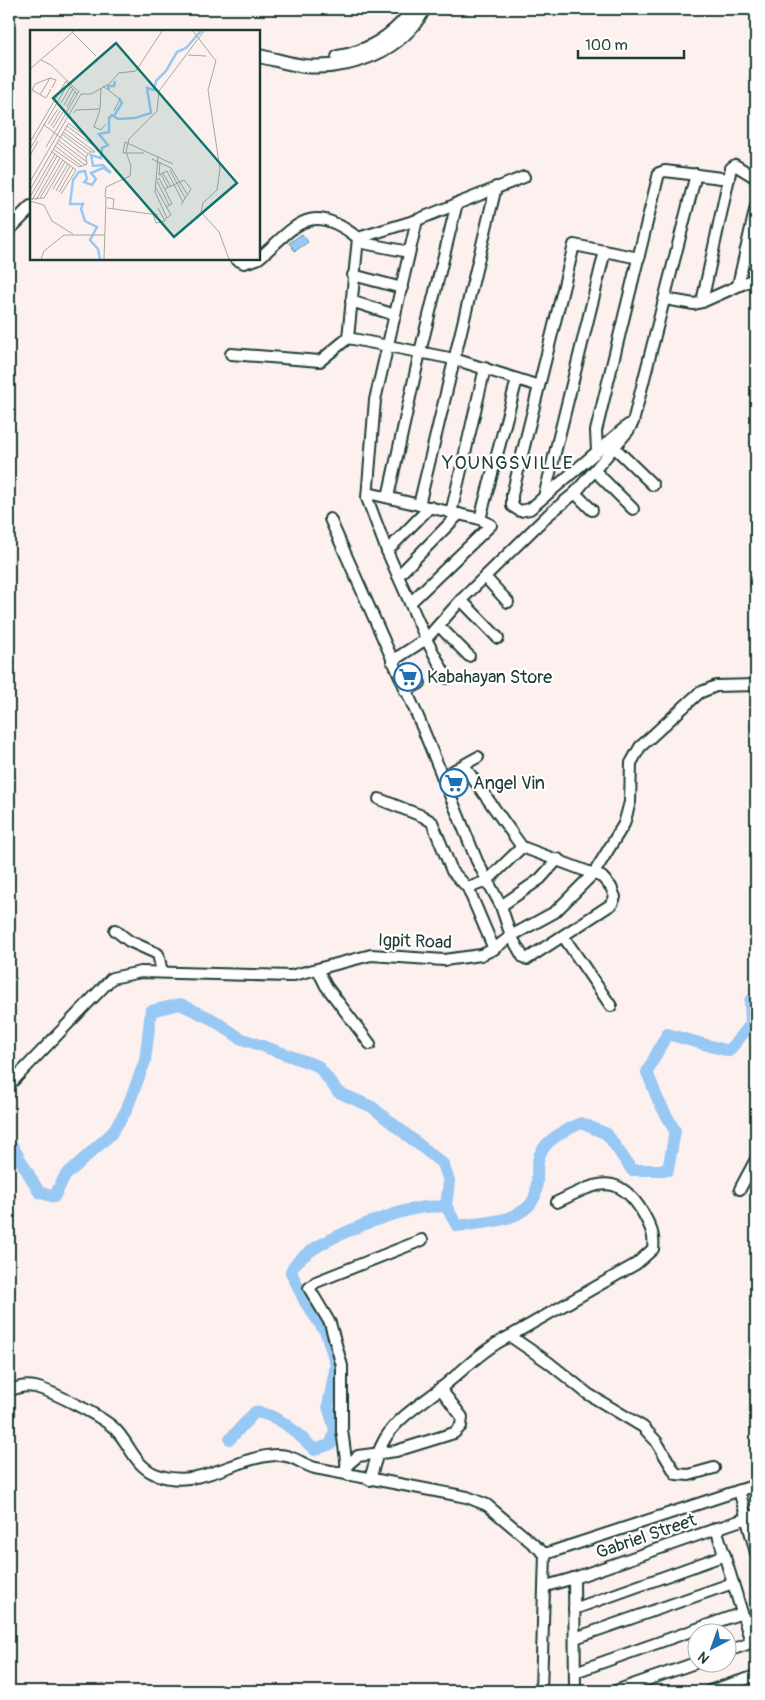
<svg xmlns="http://www.w3.org/2000/svg" width="765" height="1700" font-family="Pangolin,sans-serif">
<style>
.water{fill:#98c8f4;stroke:#6890a7}
.lines{fill:none;stroke-linecap:round;stroke-linejoin:round}
.river{stroke:#98c8f4;stroke-width:12}
.minor-casing{stroke:#1f3d34;stroke-width:14}
.major-casing{stroke:#1f3d34;stroke-width:16}
.minor{stroke:#fff;stroke-width:10}
.major{stroke:#fff;stroke-width:12}
.labels{text-anchor:middle;stroke-width:4.5;stroke-linejoin:round;paint-order:stroke}
.poi-label{font-size:18px;fill:#1f3d34;stroke:#fff;text-anchor:start}
.street-label{font-size:18px;fill:#1f3d34;stroke:#fff}
.neighbourhood-label{font-size:19px;letter-spacing:1px;fill:#1f3d34;stroke:#fff}
.inset-river{fill:none;stroke:#98c8f4;stroke-width:2.5}
.inset-road{fill:none;stroke:#a4a9a4;stroke-width:1}
.view{fill:#0f766e;fill-opacity:0.15;stroke:#0f766e;stroke-width:2.5}
.inset-edge{fill:none;stroke:#1f3d34;stroke-width:2.5}
</style>
<rect width="100%" height="100%" fill="#fdf1ef"/>
<filter id="ink" filterUnits="userSpaceOnUse"><feTurbulence type="fractalNoise" baseFrequency=".02" numOctaves="2"/><feDisplacementMap in="SourceGraphic" scale="10" xChannelSelector="R" yChannelSelector="G"/><feConvolveMatrix kernelMatrix="1 2 1 2 8 2 1 2 1" color-interpolation-filters="sRGB"/></filter>
<g filter="url(#ink)">
<path class="water" d="M302 234 308 242 295 251 289 243Z"/>
<g class="lines">
<g class="river">
<path d="M9 1148 13 1147 39 1192 54 1197 65 1176 111 1134 126 1111 145 1061 151 1011 180 1004 212 1019 240 1038 318 1066 338 1092 372 1107 443 1164 449 1181 446 1206 457 1226C478 1223 502 1223 521 1212 547 1197 531 1171 541 1152 550 1137 566 1130 581 1123L607 1134 632 1170H668L675 1131 658 1100 647 1072 667 1034 729 1051 751 1024 750 1001 756 999"/>
<path d="M230 1439 255 1412C281 1415 297 1434 315 1450L331 1444 335 1430 328 1406 336 1365 326 1333 305 1302 291 1272C298 1245 392 1212 419 1208 428 1206 438 1207 446 1206"/>
</g>
<defs>
<g id="minor">
<path d="M524 177 417 220 358 238 348 338 454 359 539 386"/>
<path d="M417 220 375 400 367 498 387 551 426 639 447 678"/>
<path d="M358 242 409 252"/>
<path d="M745 252 756 266"/>
<path d="M259 258C296 227 309 199 358 238"/>
<path d="M236 259 244 263 257 259"/>
<path d="M353 275 402 288"/>
<path d="M738 285 756 206"/>
<path d="M665 299 694 304 702 302 756 278"/>
<path d="M351 301 395 315"/>
<path d="M702 302 731 168 735 165 756 178"/>
<path d="M231 354 320 361 348 338"/>
<path d="M628 425 530 509 520 511 512 506V495L574 245 639 258"/>
<path d="M615 448 653 485"/>
<path d="M597 451 596 431 659 173 665 171 729 179"/>
<path d="M595 471 633 509"/>
<path d="M368 493 480 519 491 525 410 603"/>
<path d="M575 493 592 510"/>
<path d="M388 497 420 352 457 203"/>
<path d="M544 497 605 251"/>
<path d="M419 505 496 187"/>
<path d="M451 513 485 368"/>
<path d="M330 519 418 717 477 861 501 906 511 936 523 957 527 959 612 904 615 897 611 887 602 877 522 847 464 766"/>
<path d="M480 519 517 379"/>
<path d="M387 551 430 507"/>
<path d="M398 576 459 514"/>
<path d="M485 577 508 602"/>
<path d="M461 600 498 638"/>
<path d="M439 626 469 656"/>
<path d="M392 661 426 639 461 600 507 555 548 515 575 493 628 431 633 422 696 174"/>
<path d="M405 691 420 683"/>
<path d="M442 777 478 757"/>
<path d="M379 799 422 816 432 822 452 871 468 888"/>
<path d="M501 906 540 879 558 859"/>
<path d="M115 930 129 941 158 954 162 972"/>
<path d="M563 936 611 1006"/>
<path d="M494 949 468 888 487 881 522 847"/>
<path d="M318 970 326 986 370 1044"/>
<path d="M9 1085 112 978 141 972 290 976 371 955 444 960 481 955 494 949 511 936 555 912 594 873 624 824 630 802 631 763 640 747 699 693 716 686 756 685"/>
<path d="M740 1189 756 1159"/>
<path d="M510 1336 636 1264 653 1249C655 1234 650 1226 643 1213 617 1169 595 1184 557 1202"/>
<path d="M9 1391C17 1387 26 1385 35 1387 52 1391 103 1417 115 1429 130 1444 134 1465 155 1474 198 1491 234 1457 276 1455 292 1454 301 1464 315 1468L467 1497 487 1505 545 1554 541 1691"/>
<path d="M346 1466 358 1456 396 1451 454 1433 461 1426 462 1417 440 1388"/>
<path d="M348 1475 342 1430V1366L330 1323 309 1288 316 1282 422 1240"/>
<path d="M370 1480C374 1465 378 1450 386 1437 401 1414 426 1401 446 1384 468 1366 485 1348 510 1336L548 1362 588 1394 643 1427 656 1441 676 1474 689 1475 714 1468"/>
<path d="M739 1490 756 1553"/>
<path d="M716 1528 751 1642"/>
<path d="M545 1554 756 1485"/>
<path d="M574 1578 575 1691"/>
<path d="M546 1586 574 1578 756 1515"/>
<path d="M574 1609 725 1555"/>
<path d="M575 1638 733 1583"/>
<path d="M728 1651 756 1641"/>
<path d="M575 1672 742 1613"/>
<path d="M615 1691 698 1662"/>
<path d="M709 1691 756 1676"/>
</g>
<g id="major">
<path d="M259 56C274 59 289 64 304 66 351 70 401 51 424 9"/>
<path d="M338 57C367 53 392 36 409 15"/>
<path d="M9 229 31 207"/>
</g>
</defs>
<use href="#minor" class="minor-casing"/>
<use href="#major" class="major-casing"/>
<use href="#minor" class="minor"/>
<use href="#major" class="major"/>
</g>
</g>
<defs>
<symbol id="supermarket-ring" viewBox="-11 -11 22 22"><circle r="9.5" fill="#fff" stroke="#1f6fb2" stroke-width="1.5"/><path d="M-6-5.5h2.5l.6 2H6L4.5 2H-2.5L-4.4-4H-6ZM-1.5 3.2a1.3 1.3 0 1 0 .1 0ZM3 3.2a1.3 1.3 0 1 0 .1 0Z" fill="#1f6fb2"/></symbol>
</defs>
<g fill-rule="evenodd">
<use href="#supermarket-ring" x="392" y="661" width="32" height="32"/>
<use href="#supermarket-ring" x="438" y="767" width="32" height="32"/>
</g>
<g class="labels">
<g class="poi-label">
<text x="427" y="683">Kabahayan Store</text>
<text x="473" y="789">Angel Vin</text>
</g>
<g class="street-label">
<text transform="translate(415 941) rotate(2)" y="6">Igpit Road</text>
<text transform="translate(646 1536) rotate(-19)" y="6">Gabriel Street</text>
</g>
<g class="neighbourhood-label">
<text x="508" y="469">YOUNGSVILLE</text>
</g>
</g>
<g transform="translate(30 30)">
<rect width="230" height="230" fill="#fdf1ef"/>
<path class="inset-river" d="M79 60 78 56H84L85 51M84 86 92 73 89 68M70 229 68 219 60 210 67 197 55 191 51 179 53 174H40L43 150 49 142 55 141 57 149 54 152 62 155 66 149 61 143 73 138 81 143 73 135 63 136 61 125 71 128 72 118 78 115 69 104 79 102V88L82 85 88 89 105 88 121 83 117 58 124 60 126 51 136 41 147 22 156 18 171 1"/>
<path class="inset-road" d="M163 1 186 31 178 60 190 139 187 160 173 173 171 182 189 202 199 229M42 2 66 26M158 25 176 26M11 30 21 35 49 62M0 39 44 1M73 56 90 69 84 81M21 59 16 68 2 60 5 54 20 48 26 50 22 58M51 64H61L79 54 89 43 106 41 132 1M10 65 20 48M31 73 41 56M34 75 43 59M37 77 45 62M70 80 64 97 71 100 76 94M44 83 46 80 70 79 71 58M38 93 62 111M13 94 56 127M18 94 28 79M21 96 30 81M37 96 64 116M23 98 33 82M35 99 65 122M33 102 61 122H65M32 104 58 124M28 110 57 132M0 112 36 51 47 64M27 113 55 135M25 116 51 136M16 117 49 61M0 119 38 54M23 119 49 137 57 134 56 127 60 122M21 121 46 140M114 123H93L95 112 143 134M0 126 8 111M128 126 125 162 137 188M122 129 141 138 157 164M130 132 129 145 137 141M140 140 155 168M137 141 153 172M133 143 141 157M131 144 138 158M127 150 129 148 142 174 136 177M127 151 139 175M0 152 51 64M126 158 141 185 134 190M23 159 38 134M135 159 154 150 161 159 151 175M0 160 38 94M26 161 40 136M29 162 43 138M31 164 46 140M0 167 25 124M10 168 33 130M0 169 14 168 35 132M2 170 27 126M6 170 30 128M0 171 14 175 22 191 43 204M77 178 128 185M83 179 84 169 75 167 76 157 100 146 101 136 96 122 99 109 127 81 129 61 174 1M123 184 126 193 135 191 128 178M11 229 14 221 34 205H75M74 229 76 168"/>
<path class="view" d="M86 13 207 153 144 207 23 68Z"/>
<rect width="230" height="230" class="inset-edge"/>
</g>
<rect width="765" height="1700" fill="none" stroke="#fff" stroke-width="30"/>
<rect x="15" y="15" width="735" height="1670" fill="none" stroke="#1f3d34" stroke-width="2" filter="url(#ink)"/>
<g transform="translate(712 1648) rotate(221)"><circle r="24" fill="#ffffff" stroke="#a5b1ae"/>
<path d="M0-4L9 19L0 12L-9 19Z" fill="#1f6fb2"/>
<text y="-8" font-size="14" font-weight="bold" text-anchor="middle" fill="#1f3d34">N</text>
</g>
<path d="M578 50v8h106v-8" fill="none" stroke="#1f3d34" stroke-width="2.5"/>
<text x="585" y="50" font-size="15" fill="#1f3d34" stroke="#ffffff" stroke-width="4" paint-order="stroke">100 m</text>
</svg>
